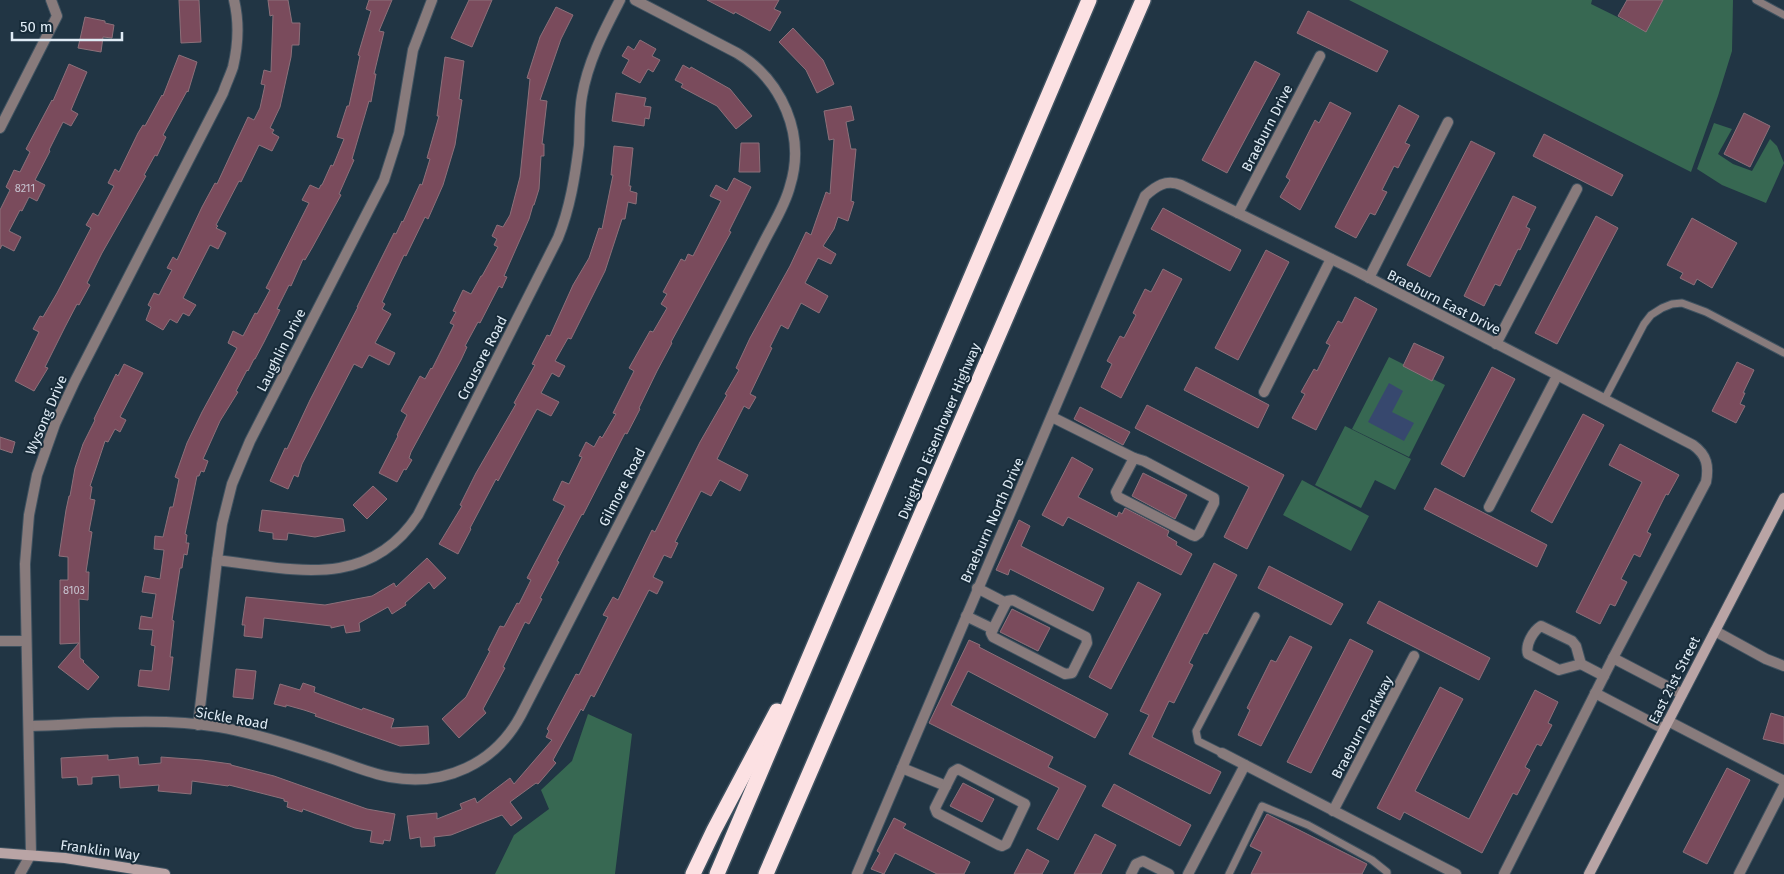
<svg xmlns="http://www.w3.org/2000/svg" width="1784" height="874" font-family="'Fira Sans',sans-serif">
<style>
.green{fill:#376852}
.water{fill:#37486e}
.building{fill:#7a4b5c;stroke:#8c707a}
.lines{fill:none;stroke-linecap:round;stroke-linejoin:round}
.lane-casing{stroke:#3f5260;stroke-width:9}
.street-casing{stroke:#3f5260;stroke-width:12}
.secondary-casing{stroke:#3f5260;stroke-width:12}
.highway-casing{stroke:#3f5260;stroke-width:18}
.lane{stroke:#887b7c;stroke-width:7}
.street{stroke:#887b7c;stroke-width:10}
.secondary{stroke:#b9a4a5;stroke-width:10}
.highway{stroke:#fce1e3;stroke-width:15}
.labels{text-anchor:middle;stroke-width:4;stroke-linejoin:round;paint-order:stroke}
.number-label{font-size:11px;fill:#c6c3cf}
.street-label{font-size:14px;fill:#dfebf5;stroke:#172b39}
</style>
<rect width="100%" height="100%" fill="#213544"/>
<g class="green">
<path d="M1349 0H1592L1591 4 1646 31 1663 0H1733L1732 51 1718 96 1691 172Z"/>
<path d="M1714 123 1732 129 1718 154 1733 164 1752 171 1770 139 1777 146 1784 163 1766 203 1722 185 1697 169Z"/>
<path d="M1389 357 1445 385 1409 457 1352 429Z"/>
<path d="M1345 426 1411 459 1395 490 1375 480 1361 508 1315 485Z"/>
<path d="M1302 480 1369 516 1351 551 1283 515Z"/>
<path d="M588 714 632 734 615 874H495L514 835 549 809 541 790 572 761Z"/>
</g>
<path class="water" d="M1389 383 1403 391 1392 412 1414 423 1404 441 1368 422Z"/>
<g class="building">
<path d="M179 0H199L201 42 181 43Z"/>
<path d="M268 0H288L292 23H300L299 45H292L291 57 280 107 270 128 274 130 272 133 279 137 272 151 259 145 241 182 239 181 216 225 218 226 216 228 226 233 218 249 210 245 183 298 196 305 189 316 183 313 177 323 170 319 163 330 146 320 151 307 148 305 154 293 159 295 164 285 172 270 167 268 173 257 177 260 202 207 215 183 217 184 248 117 254 120 260 108 265 85 261 84 264 70 271 72 273 15 270 16Z"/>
<path d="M369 0H392L379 31 384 32 374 74H376L371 102 369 101 352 159 354 160 339 194 341 195 312 248 305 260 303 259 291 286 289 285 277 309 280 310 264 342 255 359H254L248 371 247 370 236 391 238 392 220 421 203 459 208 461 204 472 201 471 199 476H197L185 534 187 535 186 543H189L187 555 184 554 182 568H180L172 620 174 621 170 657H173L169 690 138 686 140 670 152 671 155 646 151 645 153 630 139 629 141 616 152 618 156 594 142 592 145 576 160 579 164 550 154 549 155 536 163 537 170 507H173L179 479 175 477 187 443 202 412 237 348 228 343 233 331 243 336 255 313 257 314 270 290 266 288 309 203 302 200 310 185 319 189 321 185H322L331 165 333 166 344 139 337 137 347 106H349L360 56 358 55 371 11 366 9Z"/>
<path d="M469 0H492L472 47 451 38Z"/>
<path d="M707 0H779L774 9 781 12 770 31 735 12 734 14Z"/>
<path d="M1627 0H1663L1646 32 1618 16Z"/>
<path d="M556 7 573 15 561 39 540 100 547 101 542 144H544V156H541L539 189 534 205H533L529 219 504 276 507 277 502 288 499 286 480 323 478 322 465 346 467 347 461 360 411 452 409 458 412 460 406 470 404 469 397 482 379 473 398 436 397 435 407 415 401 411 420 376 425 379 431 368 432 369 454 325 450 323 456 312 453 311 463 290 471 294 481 276H482L498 247 494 245 497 239 492 236 497 225 503 227 510 215 520 177 530 79 527 78 540 37Z"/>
<path d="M1308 11 1388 51 1377 72 1297 33Z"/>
<path d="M85 17 105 21V23L114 25 112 38 103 37 101 52 78 48Z"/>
<path d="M793 28 823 60 834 84 817 93 806 70 779 42Z"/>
<path d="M640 40 656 49 652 56 660 60 653 72 648 69 640 83 622 73 629 60 622 56 628 46 634 50Z"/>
<path d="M179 55 197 62 188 92 187 91 163 135 166 137 157 156 155 155 144 175 146 176 102 253 87 283 90 285 79 305 77 304 65 327 45 367 48 368 34 391 15 381 39 332 33 329 40 316 43 317 57 293 91 228 86 225 93 213 98 216 114 186 108 183 115 169 119 172 138 133 143 125 145 126 162 95 163 96Z"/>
<path d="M445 57 464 61 459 99 462 100 455 145 443 185 428 219 425 217 406 256 404 255 382 302 385 304 382 309 391 314 375 343 395 353 389 365 369 355 362 368 354 364 302 464 298 477 294 475 288 489 270 481 285 448 287 449 310 400 358 307H357L394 233 396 234 402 221 403 222 420 184 422 185 430 159 427 158 439 116H437Z"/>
<path d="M1255 61 1280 74 1227 173 1202 160Z"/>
<path d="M69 64 87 72 71 110 78 114 71 126 63 122 49 150 50 151 35 180 45 185 37 201 29 197 22 211 20 210 9 231 21 237 14 251 2 245 0 249V210L10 190 6 187 14 170 20 172 30 152 26 149 52 100 53 101Z"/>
<path d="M683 65 690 69 691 67 730 89 752 116 736 129 717 106 681 87 683 84 675 80Z"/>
<path d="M616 93 646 98 644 106 651 107 649 119 645 118 644 126 612 121Z"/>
<path d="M1330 102 1351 113 1300 210 1280 197 1290 180 1286 177 1315 120 1319 123Z"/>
<path d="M1399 105 1419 116 1405 143 1410 145 1404 156 1398 168 1394 166 1382 190 1387 192 1375 215 1370 213 1356 238 1335 227Z"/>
<path d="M851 106 854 120 846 122 851 149H856L851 201 854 202 848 221 838 217 834 229 823 246 836 254 831 264 818 258 805 283 828 296 819 313 801 303 788 329 781 325 770 347 772 348 750 394 756 397 749 409 744 406 717 459 748 475 740 491 720 480 711 496 701 491 675 542 678 543 671 558 664 555 653 577 663 582 657 594 649 590 594 697 591 695 583 711 581 709 553 760 556 763 538 784 536 783 510 802 522 818 511 826 502 815 451 835 434 837 435 846 421 847 420 837 410 839 407 816 437 813V819L462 809 460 804 475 798 477 803 510 778 514 784 552 740 546 737 549 731 547 729 576 674 579 675 608 617 603 615 613 597 618 600 652 530 655 532 700 442 727 395 725 394 739 370 736 368 750 338 790 266 806 232 811 235 826 192 830 194 834 139 829 140 824 111Z"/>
<path d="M1744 113 1770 126 1750 167 1724 154Z"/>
<path d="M1544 134 1623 175 1612 196 1533 156Z"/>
<path d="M1471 141 1495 153 1430 277 1407 265Z"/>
<path d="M741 143H759L760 172H739Z"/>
<path d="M614 146 633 148 629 186H631L630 191 637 193 636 204 628 202 625 219H622L605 271 571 339 568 338 555 361 565 366 559 377 552 373 541 393 559 402 551 416 537 409 498 481 496 479 470 528 471 529 458 554 439 544 462 506 460 505 476 473 516 404 514 403 535 365 532 364 547 335 550 336 573 285 589 258 599 228 602 229 613 175H611Z"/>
<path d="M734 178 751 187 729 231 731 232 671 342 672 343 657 371 639 408 640 409 627 434 625 433 583 515 582 514 557 561 559 562 540 598 542 599 529 624 525 622 503 667 505 668 483 709 486 713 459 738 442 719 466 697 490 651 488 650 500 626 504 627 517 603 519 604 531 580 527 578 565 506 553 500 562 481 569 484 582 457 579 456 586 442 594 447 600 436 602 438 616 414 613 413 634 371 629 368 650 331 653 332 667 308 661 304 667 294 663 292 681 259 685 261 688 254 693 256 721 201 710 196 716 185 727 191Z"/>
<path d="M1513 196 1536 207 1526 227 1530 229 1520 250 1518 249 1500 286 1495 284 1484 306 1464 296Z"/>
<path d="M1163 208 1241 250 1230 271 1151 229Z"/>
<path d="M1596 216 1618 228 1557 344 1535 333Z"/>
<path d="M1692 218 1737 243 1712 288 1697 279 1694 285 1680 278 1683 273 1667 265Z"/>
<path d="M1266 250 1289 262 1238 360 1215 348Z"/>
<path d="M1163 269 1182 279 1121 398 1101 387 1112 364 1107 361 1120 336 1124 338 1136 315 1133 313 1145 289 1151 292Z"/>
<path d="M1355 297 1377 309 1316 430 1292 418 1305 394 1301 392 1314 369 1317 371 1330 345 1326 343 1338 321 1342 323Z"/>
<path d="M1414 343 1444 357 1432 381 1403 366Z"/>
<path d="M1737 362 1754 370 1743 393H1745L1740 404 1745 406 1736 423 1712 411Z"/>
<path d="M124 364 143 373 120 417 126 420 120 432 115 429 108 442 105 441 90 486 92 487 90 499 95 500 89 531 92 532 86 572H89L88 600 79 599 80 658 84 661 83 662 99 677 88 690 58 667 79 643 60 644V580H68V557L59 556 66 510 69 496H70L75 468 83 444 95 420 94 419 116 374 118 376Z"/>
<path d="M1196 367 1269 405 1258 428 1184 390Z"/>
<path d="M1492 367 1515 379 1464 477 1441 464Z"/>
<path d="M1147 405 1284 475 1247 549 1224 537 1249 487 1135 428Z"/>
<path d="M1080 407 1130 432 1123 445 1074 419Z"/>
<path d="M1583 414 1604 425 1552 523 1531 511Z"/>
<path d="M0 437 15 442 12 453 0 449Z"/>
<path d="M1620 444 1679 475 1668 495 1666 494 1647 532 1651 534 1640 557 1634 554 1621 579 1627 582 1615 606 1610 604 1600 624 1576 612 1642 482 1609 465Z"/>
<path d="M1072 457 1093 469 1078 497 1117 517 1119 512 1122 514 1125 508 1169 531 1167 536 1177 542 1176 545 1192 554 1181 575 1068 517 1063 526 1042 515Z"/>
<path d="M1143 473 1187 495 1175 519 1132 496Z"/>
<path d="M373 486 387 499 367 519 353 505Z"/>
<path d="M1435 488 1547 545 1537 567 1424 509Z"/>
<path d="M262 510 343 519 345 531 315 537 288 533 287 540 273 539V533L259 531Z"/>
<path d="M1019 520 1030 526 1021 546 1104 588 1093 611 1010 569 1008 575 996 570Z"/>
<path d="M427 558 446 578 434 589 429 582 405 603 406 605 392 614 388 607 359 623 360 631 346 633 344 625 331 628V626L264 618 262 638 244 636 245 625H242L246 597 325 605 356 599 372 596 394 583 396 587Z"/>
<path d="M1214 563 1237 575 1207 634 1204 633 1189 663 1193 665 1174 703 1169 701 1152 737 1221 772 1210 794 1129 754 1149 715 1140 711Z"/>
<path d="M1269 566 1343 604 1331 625 1258 588Z"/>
<path d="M1138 582 1161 594 1111 689 1089 677Z"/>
<path d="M1379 601 1490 658 1479 680 1367 623Z"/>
<path d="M1012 609 1050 628 1038 651 1000 632Z"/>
<path d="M1290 636 1312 647 1261 746 1238 735 1250 710 1247 708 1271 660 1276 662Z"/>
<path d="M1350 639 1373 651 1311 773 1287 762Z"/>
<path d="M969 640 980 645 979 647 1108 714 1095 738 968 671 951 705 1053 757 1048 767 1086 786 1058 840 1037 829 1059 788 929 723Z"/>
<path d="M236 669 256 671 253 699 233 697Z"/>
<path d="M303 683 315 687 314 692 362 710 363 708 394 719 391 728 428 726 429 744 400 746 315 716 316 714 304 710 286 705V707L274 704 280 684 300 690Z"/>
<path d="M1440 687 1463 699 1415 791 1469 819 1535 690 1558 702 1548 723 1552 725 1541 746 1537 744 1525 767 1530 770 1517 795 1513 793 1482 853 1404 812 1400 820 1377 808Z"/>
<path d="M1771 713 1784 717V744L1763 739Z"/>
<path d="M108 755V760L138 757 139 765 161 763V757L202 760 231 764V765L274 776 367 809 395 814 390 841 384 840 383 844 370 842 372 831 355 828 303 809 302 812 287 807 288 802 284 801V799L229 785 228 786 192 781 191 794 158 791 159 785 120 788 119 775 92 777V784L78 785 77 777 62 778 61 758Z"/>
<path d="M1727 768 1750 780 1707 864 1683 852Z"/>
<path d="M963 783 994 799 982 822 950 806Z"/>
<path d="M1114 784 1191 825 1180 846 1102 806Z"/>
<path d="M1267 814 1367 864 1362 874H1251L1262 852 1250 846Z"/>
<path d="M894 818 906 824 903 828 970 862 964 874H937L895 853 884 874 871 869 880 853 877 851Z"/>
<path d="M1095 834 1116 845 1101 874H1074Z"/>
<path d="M1027 849 1049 861 1042 874H1014Z"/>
</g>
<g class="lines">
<defs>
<g id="lane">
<path d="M1756 0 1784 15"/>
<path d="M1604 400 1644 324 1651 315 1662 308 1672 304 1682 303 1706 312 1784 353"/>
<path d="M1222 753 1198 741 1196 731 1256 616"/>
<path d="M1229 874 1262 806 1308 825 1372 860 1387 872V874"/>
</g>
<g id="street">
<path d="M0 128 57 16 51 0"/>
<path d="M1238 213 1320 56"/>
<path d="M1369 278 1448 122"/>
<path d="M1496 344 1577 189"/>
<path d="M1264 392 1331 259"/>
<path d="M1052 417 1134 458"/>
<path d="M1134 458 1144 461 1214 498V503L1199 533 1195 536 1192 535 1118 497 1116 492Z"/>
<path d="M1489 507 1557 376"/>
<path d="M217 560C293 569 368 591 418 515L558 238C570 208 575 177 579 145 580 129 579 112 582 96 588 61 604 31 620 0"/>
<path d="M977 588 1006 603"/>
<path d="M1013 600 1086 637 1087 643 1072 673 1065 674 993 637 991 633 1007 601Z"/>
<path d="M966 616 993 629"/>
<path d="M1541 626 1572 641 1576 646 1581 664 1559 670 1528 654C1525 645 1533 631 1541 626Z"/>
<path d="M1715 631 1766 659 1784 666"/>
<path d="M0 641H26"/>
<path d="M1613 658 1682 694"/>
<path d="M1581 664 1604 676"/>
<path d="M1595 693 1664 729"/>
<path d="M1668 721 1784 781"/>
<path d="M198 725 217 560 222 524 232 484 250 441 384 180 399 133 413 50 432 0"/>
<path d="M29 726C92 724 157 717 219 727 254 733 288 744 321 755 344 762 367 773 390 777 444 787 495 764 521 715L764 242C773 224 785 206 790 186 806 135 782 80 737 53L635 0"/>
<path d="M1222 753 1456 874"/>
<path d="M902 768 946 786"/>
<path d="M958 769 1025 804 1006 844 1002 846 999 845 937 813 935 808 953 772Z"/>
<path d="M1333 811 1414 656"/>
<path d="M20 874 31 854 25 564 29 515 37 475 55 424 75 381 223 93C226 84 230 76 233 67 238 46 239 21 234 0"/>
<path d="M857 874 1145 196C1156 186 1166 179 1181 185L1354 270 1693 445C1707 455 1709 466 1706 482L1613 658 1504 874"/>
<path d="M1131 874 1136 864 1143 861 1169 874"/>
<path d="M1188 874 1245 765"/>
<path d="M1739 874 1784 786"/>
</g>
<g id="secondary">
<path d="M0 853 65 858 165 874"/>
<path d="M1589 874 1784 498"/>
</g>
<g id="highway">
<path d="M693 874 714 830 777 711"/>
<path d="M717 874 1089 0"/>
<path d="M766 874 1143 0"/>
</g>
</defs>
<use href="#lane" class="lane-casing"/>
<use href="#street" class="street-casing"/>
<use href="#secondary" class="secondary-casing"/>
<use href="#highway" class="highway-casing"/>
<use href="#lane" class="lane"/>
<use href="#street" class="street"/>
<use href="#secondary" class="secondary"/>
<use href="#highway" class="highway"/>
</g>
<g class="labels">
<g class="number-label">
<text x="25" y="192">8211</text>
<text x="74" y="594">8103</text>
</g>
<g class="street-label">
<text transform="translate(1267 128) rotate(-63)" y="5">Braeburn Drive</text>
<text transform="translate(1444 302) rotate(27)" y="5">Braeburn East Drive</text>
<text transform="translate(281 350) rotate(-63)" y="5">Laughlin Drive</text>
<text transform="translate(482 358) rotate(-63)" y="5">Crousore Road</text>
<text transform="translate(46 415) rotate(-67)" y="5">Wysong Drive</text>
<text transform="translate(939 431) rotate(-67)" y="5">Dwight D Eisenhower Highway</text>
<text transform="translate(622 487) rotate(-63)" y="5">Gilmore Road</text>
<text transform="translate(992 520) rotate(-66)" y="5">Braeburn North Drive</text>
<text transform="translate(1674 680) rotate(-63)" y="5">East 21st Street</text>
<text transform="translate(232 718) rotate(10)" y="5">Sickle Road</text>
<text transform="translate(1362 727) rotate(-62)" y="5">Braeburn Parkway</text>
<text transform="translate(100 850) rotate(8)" y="5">Franklin Way</text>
</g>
</g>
<path d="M12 32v8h110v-8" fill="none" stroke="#dfebf5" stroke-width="2.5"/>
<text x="20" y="32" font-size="15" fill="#dfebf5" stroke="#172b39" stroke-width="4" paint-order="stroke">50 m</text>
</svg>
